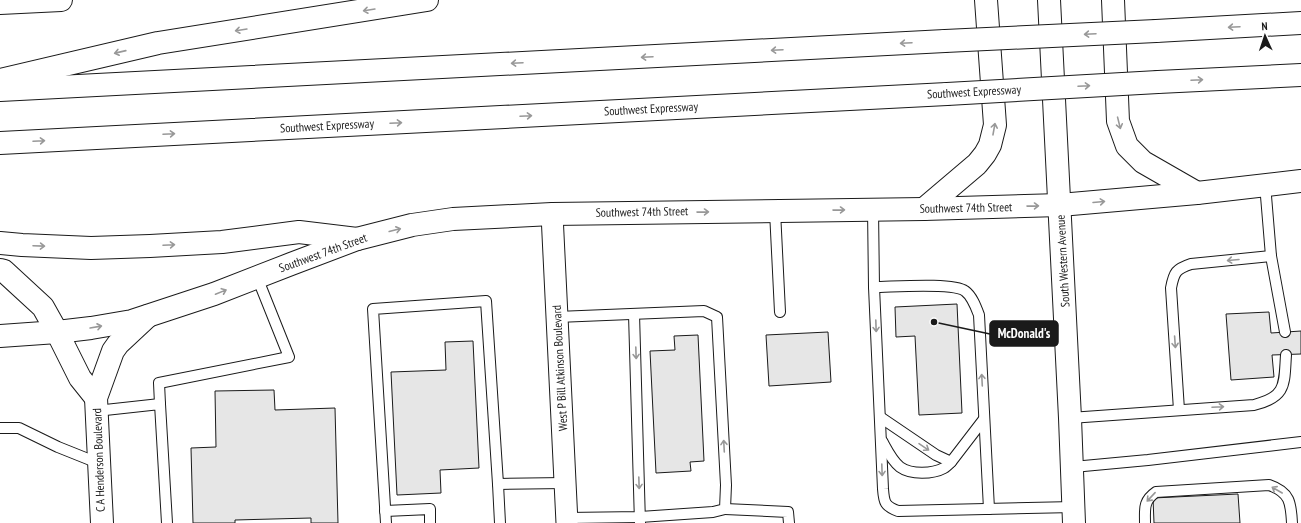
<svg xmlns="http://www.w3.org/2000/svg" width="1301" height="523" font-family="'PT Sans Narrow',sans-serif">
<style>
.building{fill:#e6e6e6;stroke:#1a1a1a}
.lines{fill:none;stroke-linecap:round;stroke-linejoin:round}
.service-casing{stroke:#1a1a1a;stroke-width:12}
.minor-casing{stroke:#1a1a1a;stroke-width:23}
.tertiary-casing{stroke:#1a1a1a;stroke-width:24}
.secondary-casing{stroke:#1a1a1a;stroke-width:24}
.motorway-casing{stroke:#1a1a1a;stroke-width:24}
.service{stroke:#fff;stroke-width:10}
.minor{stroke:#fff;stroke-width:21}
.tertiary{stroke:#fff;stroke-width:22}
.secondary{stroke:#fff;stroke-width:22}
.motorway{stroke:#fff;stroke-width:22}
.motorway-bridge-casing{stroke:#1a1a1a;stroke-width:24;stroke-linecap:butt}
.motorway-bridge{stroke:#fff;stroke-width:22}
.oneway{stroke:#989898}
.labels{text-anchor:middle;stroke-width:3;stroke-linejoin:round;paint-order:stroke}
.street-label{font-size:12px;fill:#1a1a1a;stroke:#fff}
.leader{fill:none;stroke:#1a1a1a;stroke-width:1.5}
.callout-dot{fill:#1a1a1a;stroke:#fff;stroke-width:1.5}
.callout{fill:#1a1a1a;stroke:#1a1a1a;stroke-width:1.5}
.callout-label{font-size:13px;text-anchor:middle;font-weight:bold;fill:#fff}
</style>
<rect width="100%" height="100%" fill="#fff"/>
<g class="building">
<path d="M957 304 962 413 919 415 915 336 896 337 895 307Z"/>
<path d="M1269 312 1271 333 1301 331V354L1272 355 1274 377 1231 380 1226 314Z"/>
<path d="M828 332 831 382 769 386 766 335Z"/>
<path d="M698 335 704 461 690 462 691 471 656 473 650 351 675 350 674 336Z"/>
<path d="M473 341 479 468 440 470 441 493 397 495 391 372 446 370 445 342Z"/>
<path d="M274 390 275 410 335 408 338 523H311V518L235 520V523H193L191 448 216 447 215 391Z"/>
<path d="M1238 494 1240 523H1154L1153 498Z"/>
</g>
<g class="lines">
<defs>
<g id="service">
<path d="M1265 184 1271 256 1285 332"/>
<path d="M873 209 874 287 883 489C884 503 885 506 898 511L1074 507"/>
<path d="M775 211 780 312"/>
<path d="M874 287C892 287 953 282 965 291 972 296 976 307 979 315L989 509"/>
<path d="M634 314 640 523"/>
<path d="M557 317 704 311 717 317 726 485 725 509 713 512 640 517 567 518"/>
<path d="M160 404 159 383 289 357 257 277"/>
<path d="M1179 410 1171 288C1174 272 1176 269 1191 264L1271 256"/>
<path d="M96 411 160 404 167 523"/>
<path d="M880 417 936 455 951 462 984 419"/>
<path d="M1070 418 1254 405C1287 397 1284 384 1286 355"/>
<path d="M0 428H19L58 447 98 463"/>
<path d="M882 441C887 450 892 461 900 467 911 475 933 474 944 468 946 467 949 464 951 462"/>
<path d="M1073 467 1148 460 1301 442"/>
<path d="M498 484 500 523"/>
<path d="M725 509 788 512 789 523"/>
<path d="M385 511 430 509V523"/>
<path d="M386 523 373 309 486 301 498 484 565 483"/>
<path d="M1145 523C1145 509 1143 501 1156 492L1269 485C1290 492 1291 503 1292 523"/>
</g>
<path id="minor" d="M552 214 567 523"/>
<g id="tertiary">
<path d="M57 332 80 378 96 398"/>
<path d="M102 523 96 398 113 351 118 344 148 316"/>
</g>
<g id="secondary">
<path d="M1049 0 1070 418 1074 523"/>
<path d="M1113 0 1118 121 1127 146 1143 162 1197 193"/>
<path d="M0 3 61 0"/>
<path d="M924 209 977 164 985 154 990 145 995 125 986 0"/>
<path d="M0 336 57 332 91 328 132 321 214 294 291 264 357 239 412 225 453 219 552 214 924 209 1060 205 1197 193 1301 181"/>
</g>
<g id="motorway">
<path d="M1156 31 1301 23"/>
<path d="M0 80 158 43 427 0"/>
<path d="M1158 82 1301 75"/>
<path d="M0 90 945 41"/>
<path d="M0 143 947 94"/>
<path d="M0 243 22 245 91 248 150 246 222 242 299 232 357 239"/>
<path d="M0 270 4 271 43 307 57 332"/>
</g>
</defs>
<use href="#service" class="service-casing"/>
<use href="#minor" class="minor-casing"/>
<use href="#tertiary" class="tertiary-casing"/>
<use href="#secondary" class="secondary-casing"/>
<use href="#motorway" class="motorway-casing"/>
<use href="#service" class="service"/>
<use href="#minor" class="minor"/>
<use href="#tertiary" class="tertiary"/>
<use href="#secondary" class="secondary"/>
<use href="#motorway" class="motorway"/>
<defs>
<g id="motorway-bridge">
<path d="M945 41 1156 31"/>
<path d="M947 94 1158 82"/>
</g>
</defs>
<use href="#motorway-bridge" class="motorway-bridge-casing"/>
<use href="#motorway-bridge" class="motorway-bridge"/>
</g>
<defs><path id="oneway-shaft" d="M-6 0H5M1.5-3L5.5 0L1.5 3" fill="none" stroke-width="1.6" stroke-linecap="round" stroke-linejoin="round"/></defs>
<g class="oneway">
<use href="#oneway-shaft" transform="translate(369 10) rotate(171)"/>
<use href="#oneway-shaft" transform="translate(1234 27) rotate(177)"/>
<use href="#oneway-shaft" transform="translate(241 30) rotate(171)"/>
<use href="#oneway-shaft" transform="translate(1090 34) rotate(177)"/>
<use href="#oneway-shaft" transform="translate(906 43) rotate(177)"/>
<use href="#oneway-shaft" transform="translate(777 50) rotate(177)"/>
<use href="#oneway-shaft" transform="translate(120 52) rotate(167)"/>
<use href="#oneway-shaft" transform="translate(647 57) rotate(177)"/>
<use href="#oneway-shaft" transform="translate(517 63) rotate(177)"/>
<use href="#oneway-shaft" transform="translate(1197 80) rotate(-3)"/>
<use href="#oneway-shaft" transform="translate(1084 86) rotate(-3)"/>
<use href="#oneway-shaft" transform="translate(526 116) rotate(-3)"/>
<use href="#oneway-shaft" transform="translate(396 123) rotate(-3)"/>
<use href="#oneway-shaft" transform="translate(1119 123) rotate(76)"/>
<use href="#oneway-shaft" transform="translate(994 129) rotate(-80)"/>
<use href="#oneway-shaft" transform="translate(169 134) rotate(-3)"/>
<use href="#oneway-shaft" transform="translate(39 141) rotate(-3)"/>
<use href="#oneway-shaft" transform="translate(1099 202) rotate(-5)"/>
<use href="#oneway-shaft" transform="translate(1033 206) rotate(-1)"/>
<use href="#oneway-shaft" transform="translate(839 210) rotate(-1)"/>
<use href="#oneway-shaft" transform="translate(703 212) rotate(-1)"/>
<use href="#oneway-shaft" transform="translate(395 230) rotate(-14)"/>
<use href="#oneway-shaft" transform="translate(169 245) rotate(-3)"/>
<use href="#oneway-shaft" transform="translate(39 246) rotate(2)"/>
<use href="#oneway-shaft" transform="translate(1233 260) rotate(175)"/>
<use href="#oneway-shaft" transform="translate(221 292) rotate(-22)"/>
<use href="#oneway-shaft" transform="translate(876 326) rotate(88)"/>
<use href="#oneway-shaft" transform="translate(96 327) rotate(-10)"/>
<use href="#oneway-shaft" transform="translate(1175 342) rotate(86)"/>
<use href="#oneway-shaft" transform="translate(636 353) rotate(88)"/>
<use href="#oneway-shaft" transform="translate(982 380) rotate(-93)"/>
<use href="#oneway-shaft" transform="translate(1218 407) rotate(-3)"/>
<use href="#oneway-shaft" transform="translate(724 446) rotate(-93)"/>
<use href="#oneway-shaft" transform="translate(924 447) rotate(34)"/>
<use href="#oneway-shaft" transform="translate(882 470) rotate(88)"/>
<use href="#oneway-shaft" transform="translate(639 483) rotate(88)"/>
<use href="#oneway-shaft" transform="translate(1277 490) rotate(-150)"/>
<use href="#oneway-shaft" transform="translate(1151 497) rotate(133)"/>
</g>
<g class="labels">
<g class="street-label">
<text transform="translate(974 92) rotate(-3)" y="4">Southwest Expressway</text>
<text transform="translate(651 109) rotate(-3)" y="4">Southwest Expressway</text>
<text transform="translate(327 126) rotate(-3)" y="4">Southwest Expressway</text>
<text transform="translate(966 208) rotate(-1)" y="4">Southwest 74th Street</text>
<text transform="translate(642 212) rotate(-1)" y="4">Southwest 74th Street</text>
<text transform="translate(323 253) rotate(-20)" y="4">Southwest 74th Street</text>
<text transform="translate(1063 261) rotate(-93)" y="4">South Western Avenue</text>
<text transform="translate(560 368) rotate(-93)" y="4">West P Bill Atkinson Boulevard</text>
<text transform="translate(99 460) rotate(-92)" y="4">C A Henderson Boulevard</text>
</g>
</g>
<path class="leader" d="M934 322L990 334"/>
<circle class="callout-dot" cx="934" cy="322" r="4"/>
<rect class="callout" x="990" y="321" width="68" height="25" rx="4"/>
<g class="callout-label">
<text x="1024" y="338">McDonald's</text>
</g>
<g transform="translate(1265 36) rotate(357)" stroke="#ffffff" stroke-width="3" paint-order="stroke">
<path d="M0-3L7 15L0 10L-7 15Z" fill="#1a1a1a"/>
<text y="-6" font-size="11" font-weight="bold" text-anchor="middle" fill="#1a1a1a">N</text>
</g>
</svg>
